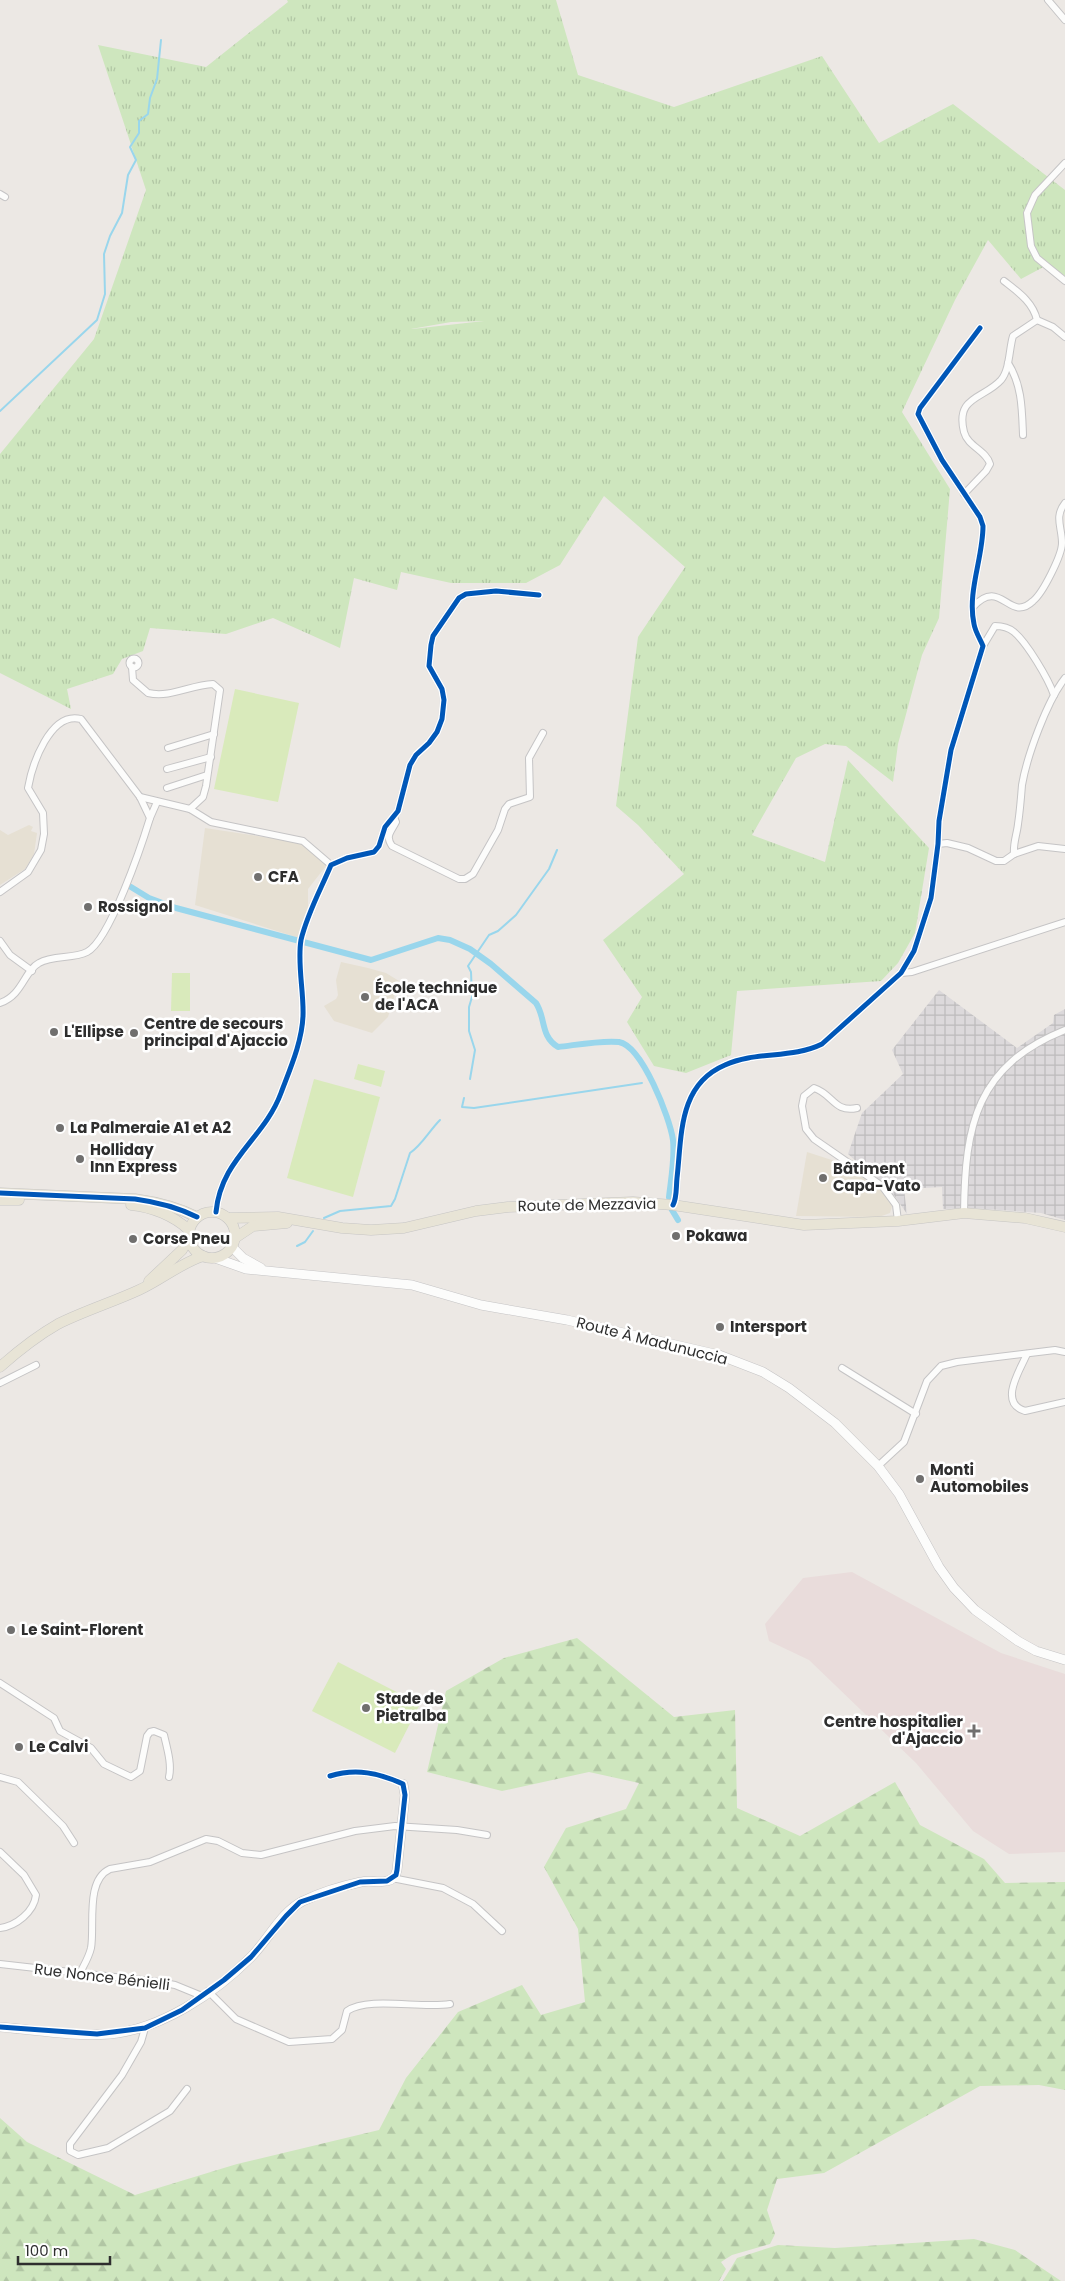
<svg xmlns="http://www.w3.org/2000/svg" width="1065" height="2281" font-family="Poppins,sans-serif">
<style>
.industrial{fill:url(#industrial-grid)}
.education{fill:#e6e0d3}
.medical{fill:#e9dcdb}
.grass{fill:url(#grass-tufts);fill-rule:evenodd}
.forest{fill:url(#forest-firs)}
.pitch{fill:#d9eabb}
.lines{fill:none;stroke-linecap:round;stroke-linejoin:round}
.stream{stroke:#99d6ec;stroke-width:2}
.canal{stroke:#99d6ec;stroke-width:6}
.street-casing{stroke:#c5c4c5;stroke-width:8}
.secondary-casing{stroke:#c5c4c5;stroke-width:10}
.primary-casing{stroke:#c6c5c4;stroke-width:11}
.street{stroke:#fcfcfb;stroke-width:6}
.secondary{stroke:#fcfcfb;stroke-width:9}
.primary{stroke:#e8e4d6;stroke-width:10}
.cycleway-casing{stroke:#fff;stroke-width:8}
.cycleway{stroke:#0057b8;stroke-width:5}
.poi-dot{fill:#706f6e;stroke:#fff;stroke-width:2}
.labels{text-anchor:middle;stroke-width:5;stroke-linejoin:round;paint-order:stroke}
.poi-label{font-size:15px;font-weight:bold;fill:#2e2e2e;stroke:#fff;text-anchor:start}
.street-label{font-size:15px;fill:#2e2e2e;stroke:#fff}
</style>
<defs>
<pattern id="industrial-grid" width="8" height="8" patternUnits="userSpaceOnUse" patternTransform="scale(1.25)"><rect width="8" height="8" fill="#dcd9db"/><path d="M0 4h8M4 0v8" fill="none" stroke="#bdbbbc"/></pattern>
<pattern id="grass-tufts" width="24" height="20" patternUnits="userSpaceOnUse" patternTransform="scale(1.25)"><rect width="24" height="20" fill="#cee6be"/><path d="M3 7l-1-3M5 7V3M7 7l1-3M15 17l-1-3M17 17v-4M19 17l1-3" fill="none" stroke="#b1c6a4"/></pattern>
<pattern id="forest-firs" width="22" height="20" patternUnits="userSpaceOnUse" patternTransform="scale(1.25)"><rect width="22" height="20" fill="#cee6be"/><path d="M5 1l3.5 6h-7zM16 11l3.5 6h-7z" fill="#b1c6a4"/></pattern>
</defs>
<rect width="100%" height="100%" fill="#ece8e4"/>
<path class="industrial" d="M939 990 1017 1048 1053 1023 1054 1015 1065 1009V1220L1041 1213 971 1208 943 1209 942 1187 904 1189 907 1214 894 1195 848 1154 862 1113 903 1074 892 1050Z"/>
<g class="education">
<path d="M29 825 33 827 31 831 37 833 34 854 25 869 0 885V830L8 835Z"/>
<path d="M205 828 290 841 304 845 326 866 308 889V915L299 938 195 905Z"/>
<path d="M341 962 368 968 386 973 399 981 388 1017 372 1033 334 1021 324 1006 336 999 338 995 336 980Z"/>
<path d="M807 1152 838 1162 876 1186 887 1195 892 1206 890 1213 879 1217 796 1216Z"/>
</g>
<path class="medical" d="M852 1572 1001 1653 1065 1674V1852L1009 1854 973 1831 916 1763 809 1660 769 1641 765 1624 803 1578Z"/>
<path class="grass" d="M287 0H556L578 75 674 107 822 56 879 143 953 104 1065 190V276L1049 264 1021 279 988 240 955 300 902 412 950 489 939 618 922 655 898 744 893 782 846 746 825 744 796 758 752 835 825 862 848 760 929 848 915 933 898 963 881 981 737 991 731 1055 686 1073 654 1066 627 1022 642 997 603 940 684 874 638 825 616 806 638 637 685 567 604 496 560 565 526 583H451L401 572 397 590 354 578 340 648 273 618 226 634 150 628 143 651 122 659 113 674 67 689 71 709 0 673V454L94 339 146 190 98 45 206 67 288 2ZM484 321 412 329H411L451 322Z"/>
<g class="forest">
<path d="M577 1638 674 1717 735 1710 737 1808 800 1836 895 1782 920 1825 984 1859 1005 1883 1065 1882V2090L1039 2085 980 2086 824 2173 777 2179 767 2210 775 2234 770 2244 732 2255 721 2262 726 2269 719 2281H0V2118L27 2142 135 2195 237 2164 379 2130 406 2078 458 2012 522 1985 541 2015 585 2002 578 1929 544 1867 566 1828 626 1809 639 1783 589 1772 502 1791 427 1772 446 1691 504 1658Z"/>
<path d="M974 2239 1015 2250 1061 2281H723L737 2258 778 2245 835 2248Z"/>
</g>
<g class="pitch">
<path d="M235 689 299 703 278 802 214 789Z"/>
<path d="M172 973H190V1011H171Z"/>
<path d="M358 1064 385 1071 381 1087 354 1079Z"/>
<path d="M314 1079 380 1097 353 1197 287 1178Z"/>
<path d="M338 1662 420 1704 395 1753 312 1711Z"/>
</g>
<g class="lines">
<g class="stream">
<path d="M0 411 97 320 105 294 104 254 110 236 122 213 128 175 136 160 130 147 139 133V121L148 114 150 98 157 79 161 40"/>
<path d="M470 1079 475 1050 469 1031V1007L472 997 471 972 468 966 489 935 498 931 516 915 549 869 557 850"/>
<path d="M464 1098 462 1107 474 1108 642 1083"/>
<path d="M324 1218 340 1211 391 1206 395 1199 410 1153C422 1145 429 1131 440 1120"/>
<path d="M297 1246 305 1242 313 1231"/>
</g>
<g class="canal">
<path d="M131 887 149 898 176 908 371 960 438 938 450 940 470 949 491 964 536 1003C546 1018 540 1036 558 1047 576 1045 602 1040 619 1042 642 1046 670 1118 673 1140 675 1158 671 1179 669 1197"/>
<path d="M672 1210 678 1220"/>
</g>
<defs>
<g id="street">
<path d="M1048 0 1065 20"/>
<path d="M1065 163 1035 195 1027 213 1031 246 1037 258 1065 281"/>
<path d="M0 194 5 197"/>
<path d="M1037 320 1053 327 1065 337"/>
<path d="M1008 363C1022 385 1022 409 1023 435"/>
<path d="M964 494 986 471 990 464C986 450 968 447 964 432 955 396 984 399 1001 380 1010 369 1009 349 1013 336L1037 320C1033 302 1018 292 1004 281"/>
<path d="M973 607C1001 576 1009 624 1033 601 1043 593 1062 555 1062 543 1062 527 1054 517 1065 503"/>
<path d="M983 646 995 626C1002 626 1008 627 1014 632 1027 643 1048 678 1054 695"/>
<circle cx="134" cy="663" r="4.5"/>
<path d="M132 667 133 680 148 693C171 698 190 685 213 684L220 690 206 786 203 797 190 809"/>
<path d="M168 748 214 734"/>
<path d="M167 769 211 757"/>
<path d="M167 788 207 775"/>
<path d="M140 797 190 809 211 822 303 841 331 865"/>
<path d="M394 817 396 822C391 832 385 836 392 846L459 879H465L473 874 498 830 505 809 509 804 530 797 529 758 543 733"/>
<path d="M150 818 157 802"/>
<path d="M938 844 947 843 968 848 996 861H1004L1014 854 1038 846 1065 849"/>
<path d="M1014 854C1013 843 1017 834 1018 824 1020 811 1021 798 1022 785 1027 756 1047 701 1065 678"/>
<path d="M0 892 28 872 41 850 44 834 43 813 28 788C32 765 50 711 81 719L140 797 150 818C142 844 110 940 87 952 73 959 53 955 39 963 24 971 23 995 0 1003"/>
<path d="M0 941 10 955 32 971"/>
<path d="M901 973 912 972 1065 922"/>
<path d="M857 1108C834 1113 833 1094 814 1088L804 1096 802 1106 806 1129 814 1139 882 1186 896 1205 898 1221"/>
<path d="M673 1205C677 1198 676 1187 677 1178 682 1135 678 1085 725 1065 755 1051 792 1059 822 1044L901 973 914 951 931 898 938 844 939 821 951 750 983 646C980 639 975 631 974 624 967 592 983 558 983 526L980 517 942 460 918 414 920 408 980 328"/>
<path d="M216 1212C221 1159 264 1139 281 1093 290 1069 302 1042 303 1016 304 992 297 963 301 940 307 914 321 889 331 865L347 858 374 852 379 846 385 827 398 811 410 765 416 755 429 743 437 732 442 719 444 700 442 689 429 666 431 645 433 636 459 598 466 594 496 591 539 595"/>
<path d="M964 1213C965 1125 976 1066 1065 1030"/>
<path d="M1027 1354C1020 1370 998 1403 1025 1411L1065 1402"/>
<path d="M842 1368 916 1414"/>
<path d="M0 1383 36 1365"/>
<path d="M878 1466 904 1442 927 1381 941 1366 957 1362 1055 1350 1065 1352"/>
<path d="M0 1683 54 1718 60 1731 91 1748 104 1764 131 1777 140 1771 147 1736 150 1732 154 1731 164 1735C167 1748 172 1764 169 1777"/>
<path d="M330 1776C356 1768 379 1773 403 1784"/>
<path d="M0 1777 18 1782 63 1826 74 1843"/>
<path d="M0 1852 24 1875 36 1895C34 1912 16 1926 0 1928"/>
<path d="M392 1878 443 1888 473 1904 502 1931"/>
<path d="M0 1964 159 1982 175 1985 202 1996"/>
<path d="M80 1973C84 1965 89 1957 91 1948 95 1926 85 1880 110 1869L150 1862 206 1839 218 1841 242 1853 261 1855 355 1831 395 1826 457 1830 487 1835"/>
<path d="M208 1991 236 2019 289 2042 332 2039 342 2030 347 2011C369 1996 421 2009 450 2004"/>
<path d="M145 2028 141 2042 122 2075 70 2144V2151L78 2155 108 2148 170 2111 187 2089"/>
</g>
<g id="secondary">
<path d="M232 1247 243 1258 261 1268"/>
<path d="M215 1258 246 1269 412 1285 481 1305 567 1320 719 1355 763 1372 789 1388 835 1423 878 1466 899 1494 939 1567 954 1588 975 1610 1018 1641 1036 1651 1065 1660"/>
<path d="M0 2027C36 2030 74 2037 110 2034 162 2029 215 1993 251 1957 268 1940 281 1912 303 1901 320 1893 342 1886 361 1882 369 1880 379 1883 387 1881 393 1880 396 1875 397 1870L405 1795 403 1784"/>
</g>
<g id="primary">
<path d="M0 1193 135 1199C157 1202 177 1207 197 1217"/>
<path d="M0 1200H19"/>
<path d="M131 1205C152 1207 174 1216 189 1230"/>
<circle cx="212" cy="1235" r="23"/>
<path d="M228 1218 278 1217 342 1228 371 1230 404 1228 476 1211 508 1207 633 1202 673 1205 804 1225 898 1221 964 1213 1025 1218 1065 1227"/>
<path d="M235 1238 253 1226 287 1223"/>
<path d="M149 1281 182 1250 189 1238"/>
<path d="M0 1367C18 1351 37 1336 58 1324 84 1311 113 1302 139 1290 161 1280 181 1263 203 1256"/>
</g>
</defs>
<use href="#street" class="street-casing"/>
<use href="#secondary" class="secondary-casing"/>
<use href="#primary" class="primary-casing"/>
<use href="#street" class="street"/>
<use href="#secondary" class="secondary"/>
<use href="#primary" class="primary"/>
<defs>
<g id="cycleway">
<path d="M0 1193 135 1199C157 1202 177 1207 197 1217"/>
<path d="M673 1205C677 1198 676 1187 677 1178 682 1135 678 1085 725 1065 755 1051 792 1059 822 1044L901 973 914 951 931 898 938 844 939 821 951 750 983 646C980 639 975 631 974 624 967 592 983 558 983 526L980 517 942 460 918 414 920 408 980 328"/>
<path d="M216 1212C221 1159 264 1139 281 1093 290 1069 302 1042 303 1016 304 992 297 963 301 940 307 914 321 889 331 865L347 858 374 852 379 846 385 827 398 811 410 765 416 755 429 743 437 732 442 719 444 700 442 689 429 666 431 645 433 636 459 598 466 594 496 591 539 595"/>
<path d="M0 2027 97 2034 145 2028 182 2010 224 1980 251 1957 286 1916 300 1902 360 1882 387 1881 396 1875 397 1870 405 1795 403 1784C379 1773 356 1768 330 1776"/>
</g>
</defs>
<use href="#cycleway" class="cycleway-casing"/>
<use href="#cycleway" class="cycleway"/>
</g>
<g class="poi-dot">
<circle cx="258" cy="877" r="5"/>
<circle cx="88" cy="907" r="5"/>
<circle cx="365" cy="997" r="5"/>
<circle cx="54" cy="1032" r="5"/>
<circle cx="134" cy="1033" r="5"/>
<circle cx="60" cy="1128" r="5"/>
<circle cx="80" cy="1159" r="5"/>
<circle cx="823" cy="1178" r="5"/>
<circle cx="676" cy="1236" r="5"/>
<circle cx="133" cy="1239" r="5"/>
<circle cx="720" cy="1327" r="5"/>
<circle cx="920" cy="1479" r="5"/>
<circle cx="11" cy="1630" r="5"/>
<circle cx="366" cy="1708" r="5"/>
<path d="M971.5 1723.5h5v5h5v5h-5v5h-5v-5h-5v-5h5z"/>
<circle cx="19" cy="1747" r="5"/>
</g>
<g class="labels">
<g class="poi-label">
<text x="268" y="882">CFA</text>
<text x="98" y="912">Rossignol</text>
<text x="375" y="993">École technique<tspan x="375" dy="17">de l'ACA</tspan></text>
<text x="144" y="1029">Centre de secours<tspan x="144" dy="17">principal d'Ajaccio</tspan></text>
<text x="64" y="1037">L'Ellipse</text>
<text x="70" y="1133">La Palmeraie A1 et A2</text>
<text x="90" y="1155">Holliday<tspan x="90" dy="17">Inn Express</tspan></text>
<text x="833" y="1174">Bâtiment<tspan x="833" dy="17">Capa-Vato</tspan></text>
<text x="686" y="1241">Pokawa</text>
<text x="143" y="1244">Corse Pneu</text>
<text x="730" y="1332">Intersport</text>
<text x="930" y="1475">Monti<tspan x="930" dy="17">Automobiles</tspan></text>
<text x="21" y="1635">Le Saint-Florent</text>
<text x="376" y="1704">Stade de<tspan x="376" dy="17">Pietralba</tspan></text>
<text x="963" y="1727" text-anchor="end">Centre hospitalier<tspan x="963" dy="17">d'Ajaccio</tspan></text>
<text x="29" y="1752">Le Calvi</text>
</g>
<g class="street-label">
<text transform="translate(587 1205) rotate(-1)" y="5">Route de Mezzavia</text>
<text transform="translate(652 1341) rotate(14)" y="5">Route À Madunuccia</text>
<text transform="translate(102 1977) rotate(7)" y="5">Rue Nonce Bénielli</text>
</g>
</g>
<path d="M18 2256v8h92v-8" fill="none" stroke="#2e2e2e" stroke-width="2.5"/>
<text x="25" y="2256" font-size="15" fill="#2e2e2e" stroke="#ffffff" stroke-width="4" paint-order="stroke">100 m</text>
</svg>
